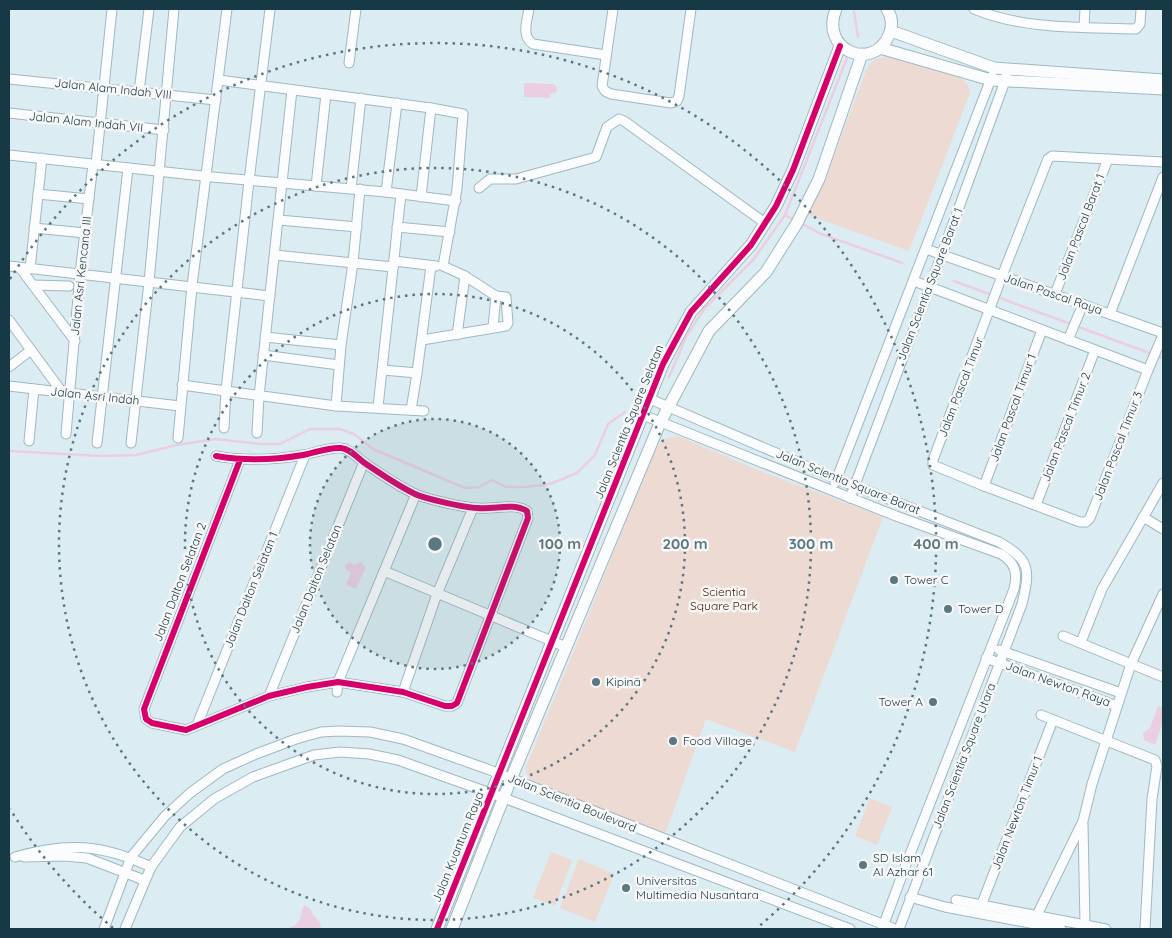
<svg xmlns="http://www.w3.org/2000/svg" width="1172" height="938" font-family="Quicksand,sans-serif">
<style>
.green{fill:#eddad2}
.water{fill:#eccee3}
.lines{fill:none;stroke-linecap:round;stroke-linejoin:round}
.stream{stroke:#eccee3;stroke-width:2.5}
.minor-casing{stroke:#a1b8c1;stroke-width:11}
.tertiary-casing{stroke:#a1b8c1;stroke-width:13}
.minor{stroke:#fafcfd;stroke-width:9}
.tertiary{stroke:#fafcfd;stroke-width:11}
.cycleway-casing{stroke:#f7f7f7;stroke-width:9}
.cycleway{stroke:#d6006c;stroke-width:6}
.ring{fill:none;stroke:#5b7882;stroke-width:2.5;stroke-dasharray:2.5 5}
.poi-dot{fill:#5b7882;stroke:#f7f7f7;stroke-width:2}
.labels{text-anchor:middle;stroke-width:5;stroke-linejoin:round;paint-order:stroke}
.street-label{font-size:12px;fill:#163945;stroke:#f7f7f7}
.poi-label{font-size:12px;fill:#163945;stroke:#f7f7f7;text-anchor:start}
.park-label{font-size:12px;fill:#471802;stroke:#f7f7f7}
.centre{fill:#5b7882;stroke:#f7f7f7;stroke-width:2.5}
.ring-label{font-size:15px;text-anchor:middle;font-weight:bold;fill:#5b7882;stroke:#f7f7f7;stroke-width:5;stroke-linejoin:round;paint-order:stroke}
</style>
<rect width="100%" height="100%" fill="#dbecf2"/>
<g class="green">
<path d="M892 54 957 76C964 80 969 83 970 93L909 251 808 215 830 167 867 68 874 60Z"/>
<path d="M678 436 758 470 883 517 795 752 706 719 665 834 531 782 525 769 587 619 656 446 664 439Z"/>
<path d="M870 798 892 807 877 845 855 836Z"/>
<path d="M551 852 572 860 555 906 533 898Z"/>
<path d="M579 859 614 874 595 922 560 908Z"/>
</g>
<g class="water">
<path d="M524 83 553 84 556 86 557 91 555 93 550 94V98L524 97Z"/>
<path d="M350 562 354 565 360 562 365 566V569L356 589 346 585 351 572 346 570 345 565Z"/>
<path d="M1158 706 1163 708V721L1155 745 1144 740 1143 733 1150 728Z"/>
<path d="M304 905 310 908 314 916 320 922 321 929H286C303 924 299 918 304 905Z"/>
</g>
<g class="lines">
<g class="stream">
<path d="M854 12 858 37"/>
<path d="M785 215 794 220"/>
<path d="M801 223 819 233 902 263"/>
<path d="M954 281 1163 358"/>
<path d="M669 377 686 337 704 309 753 260 785 215 847 58"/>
<path d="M9 451 102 456 136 455 177 445 216 439 260 444H280L310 429H340L354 434 373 449 465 488 479 487 492 480 506 487H525L550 484 577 473 595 455 608 424 625 412"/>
</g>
<defs>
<g id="minor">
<path d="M529 9C527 21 521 36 533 44L606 55"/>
<path d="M613 9 602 86 605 91 611 94 671 103 677 101 679 96 691 9"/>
<path d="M974 9C1024 30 1083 27 1136 29L1140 24 1141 9"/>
<path d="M1084 27 1085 9"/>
<path d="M349 63 356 9"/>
<path d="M9 79 216 100"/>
<path d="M219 80 431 108 463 114 457 189 443 266 465 276 496 296 506 297 508 323 506 326 422 340"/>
<path d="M139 92 149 9"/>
<path d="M9 113 164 130"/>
<path d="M9 155 212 177 386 192 456 201"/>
<path d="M1163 162 1052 156 1048 159 1002 276 933 460V465L984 486 1080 522H1086L1090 518 1148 370 1163 335"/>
<path d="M96 164 112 9"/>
<path d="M316 186 326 94"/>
<path d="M479 188 490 179H516L596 157 607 127 619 119 624 121 765 223"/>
<path d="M351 189 361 98"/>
<path d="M386 192 397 103"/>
<path d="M38 194 89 199"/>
<path d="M421 197 431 108"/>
<path d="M279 220 357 227"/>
<path d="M397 227 450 232"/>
<path d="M34 228 85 233"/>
<path d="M926 249 1163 333"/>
<path d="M275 255 393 267"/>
<path d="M394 261 436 266"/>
<path d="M9 266 270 296"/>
<path d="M20 268 75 341"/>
<path d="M30 269 42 158"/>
<path d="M914 281 1148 370"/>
<path d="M33 285 69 286"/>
<path d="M1055 294 1108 159"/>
<path d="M1110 314 1163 177"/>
<path d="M9 320 62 392"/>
<path d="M493 327 496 296"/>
<path d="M457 335 465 276"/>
<path d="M265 337 341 345"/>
<path d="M1068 340 1083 304"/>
<path d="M263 355 339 365"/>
<path d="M9 367 31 350"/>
<path d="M383 370 417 373"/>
<path d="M182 385 336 406 424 411"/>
<path d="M9 386 180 406"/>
<path d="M650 399 837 479 999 542C1031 560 1030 570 1022 604L899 929"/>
<path d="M336 406 341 345 353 263 360 189"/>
<path d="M378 407 401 194"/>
<path d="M411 410 417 373 431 266"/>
<path d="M643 415 896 516 1001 554C1015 563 1018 572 1014 589L907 862 882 929"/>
<path d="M224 428 226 390 249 181 270 9"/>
<path d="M257 433 259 396 292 90"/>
<path d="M66 434 80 274 93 164"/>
<path d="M178 438 192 286 227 9"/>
<path d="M29 441 34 389"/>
<path d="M97 443 128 168"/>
<path d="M131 443 149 282 174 9"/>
<path d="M216 456C245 461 274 460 303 455 315 453 328 447 341 448 351 449 357 458 366 464 381 474 398 486 415 494 426 499 466 508 478 508 494 510 513 502 527 511L528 518 457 703 452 706H445L403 692 338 682 307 687 269 696 186 730 152 723 146 719 144 709 240 460"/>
<path d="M835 483 992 76"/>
<path d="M984 486 1042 330"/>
<path d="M850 498 942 254 1005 81 1007 70"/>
<path d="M1036 505 1095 350"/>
<path d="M1143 517 1163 529"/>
<path d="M384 571 566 647"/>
<path d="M1063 636 1163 677"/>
<path d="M1081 642 1102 589 1163 483"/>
<path d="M999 650 1121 693"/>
<path d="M986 658 1117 706"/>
<path d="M337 692 338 682 416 494"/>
<path d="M403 692 437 594 473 508"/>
<path d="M269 696 364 462"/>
<path d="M1041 715 1155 760 1157 766 1152 799 1145 929"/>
<path d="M197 725 305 455"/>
<path d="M1083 824 1085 925"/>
<path d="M15 857C66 842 102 844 151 867"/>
<path d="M24 857 64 856 87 858 144 880"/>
<path d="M910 897 945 907 1061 929"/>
<path d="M956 900 1106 929"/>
<path d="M981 906 1053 720"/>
<path d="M1037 915 1083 821 1092 784 1131 664 1163 594"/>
<path d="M104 929 131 857 165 816 190 793 223 769 256 754 296 739 321 732 339 731 370 732 403 739 487 769 895 929"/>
<path d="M125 929 151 867 180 827 214 799 253 777 314 755 340 752 369 754 398 760 504 798 850 929"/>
</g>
<g id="tertiary">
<path d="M836 9C819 50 873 73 889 35 893 26 892 17 887 9"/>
<path d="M891 31 994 68 1163 80"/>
<path d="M880 48 991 80 1163 89"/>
<path d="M437 929 663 364 691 312 751 245 776 206 793 170 840 46"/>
<path d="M452 929 511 779 660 423 709 331 766 272 797 223 819 179 862 54"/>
</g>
</defs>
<use href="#minor" class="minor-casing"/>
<use href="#tertiary" class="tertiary-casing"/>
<use href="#minor" class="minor"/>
<use href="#tertiary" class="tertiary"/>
<defs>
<g id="cycleway">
<path d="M216 456C245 461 274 460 303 455 315 453 328 447 341 448 351 449 357 458 366 464 381 474 398 486 415 494 426 499 466 508 478 508 494 510 513 502 527 511L528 518 457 703 452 706H445L403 692 338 682 307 687 269 696 186 730 152 723 146 719 144 709 240 460"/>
<path d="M437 929 663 364 691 312 751 245 776 206 793 170 840 46"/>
</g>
</defs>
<use href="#cycleway" class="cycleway-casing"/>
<use href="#cycleway" class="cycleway"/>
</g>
<circle cx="435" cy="544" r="125" fill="#5b7882" fill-opacity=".12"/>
<g class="ring">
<circle cx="435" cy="544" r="125"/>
<circle cx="435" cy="544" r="250"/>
<circle cx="435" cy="544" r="376"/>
<path d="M113 928A501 501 0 0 1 10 809M10 279A501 501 0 1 1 757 928"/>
</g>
<g class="poi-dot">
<circle cx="894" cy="580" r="5"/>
<circle cx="948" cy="609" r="5"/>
<circle cx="596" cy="682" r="5"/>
<circle cx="933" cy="702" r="5"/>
<circle cx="673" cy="741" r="5"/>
<circle cx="863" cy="865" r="5"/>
<circle cx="626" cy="888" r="5"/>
</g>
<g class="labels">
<g class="street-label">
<text transform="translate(113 89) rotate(6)" y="4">Jalan Alam Indah VIII</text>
<text transform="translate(86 122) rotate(6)" y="4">Jalan Alam Indah VII</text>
<text transform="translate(1081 227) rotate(-69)" y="4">Jalan Pascal Barat 1</text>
<text transform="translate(81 276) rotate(-84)" y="4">Jalan Asri Kencana III</text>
<text transform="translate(930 284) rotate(-69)" y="4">Jalan Scientia Square Barat 1</text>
<text transform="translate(1053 294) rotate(19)" y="4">Jalan Pascal Raya</text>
<text transform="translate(961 387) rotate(-69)" y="4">Jalan Pascal Timur</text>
<text transform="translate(95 396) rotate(6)" y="4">Jalan Asri Indah</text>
<text transform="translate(1013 408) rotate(-70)" y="4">Jalan Pascal Timur 1</text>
<text transform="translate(629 422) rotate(-68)" y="4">Jalan Scientia Square Selatan</text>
<text transform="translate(1066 427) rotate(-69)" y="4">Jalan Pascal Timur 2</text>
<text transform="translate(1118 446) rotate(-69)" y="4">Jalan Pascal Timur 3</text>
<text transform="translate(848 482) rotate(22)" y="4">Jalan Scientia Square Barat</text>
<text transform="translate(316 579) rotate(-68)" y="4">Jalan Dalton Selatan</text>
<text transform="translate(180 582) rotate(-69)" y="4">Jalan Dalton Selatan 2</text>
<text transform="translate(251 590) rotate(-68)" y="4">Jalan Dalton Selatan 1</text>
<text transform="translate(1058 684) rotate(20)" y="4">Jalan Newton Raya</text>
<text transform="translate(964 756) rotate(-69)" y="4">Jalan Scientia Square Utara</text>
<text transform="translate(572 803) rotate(22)" y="4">Jalan Scientia Boulevard</text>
<text transform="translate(1017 813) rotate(-69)" y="4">Jalan Newton Timur 1</text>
<text transform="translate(458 847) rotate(-68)" y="4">Jalan Kuantum Raya</text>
</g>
<g class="poi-label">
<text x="904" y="584">Tower C</text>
<text x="958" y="613">Tower D</text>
<text x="606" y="686">Kipinä</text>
<text x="923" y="706" text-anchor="end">Tower A</text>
<text x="683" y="745">Food Village</text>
<text x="873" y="862">SD Islam<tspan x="873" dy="14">Al Azhar 61</tspan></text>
<text x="636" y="885">Universitas<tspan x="636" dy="14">Multimedia Nusantara</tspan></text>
</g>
<g class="park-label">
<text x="724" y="596">Scientia<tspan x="724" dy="14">Square Park</tspan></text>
</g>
</g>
<circle cx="435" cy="544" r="8" class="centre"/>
<g class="ring-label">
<text x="560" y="549">100 m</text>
<text x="685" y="549">200 m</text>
<text x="811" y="549">300 m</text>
<text x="936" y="549">400 m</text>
</g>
<rect width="1172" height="938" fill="none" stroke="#163945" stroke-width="20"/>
</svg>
